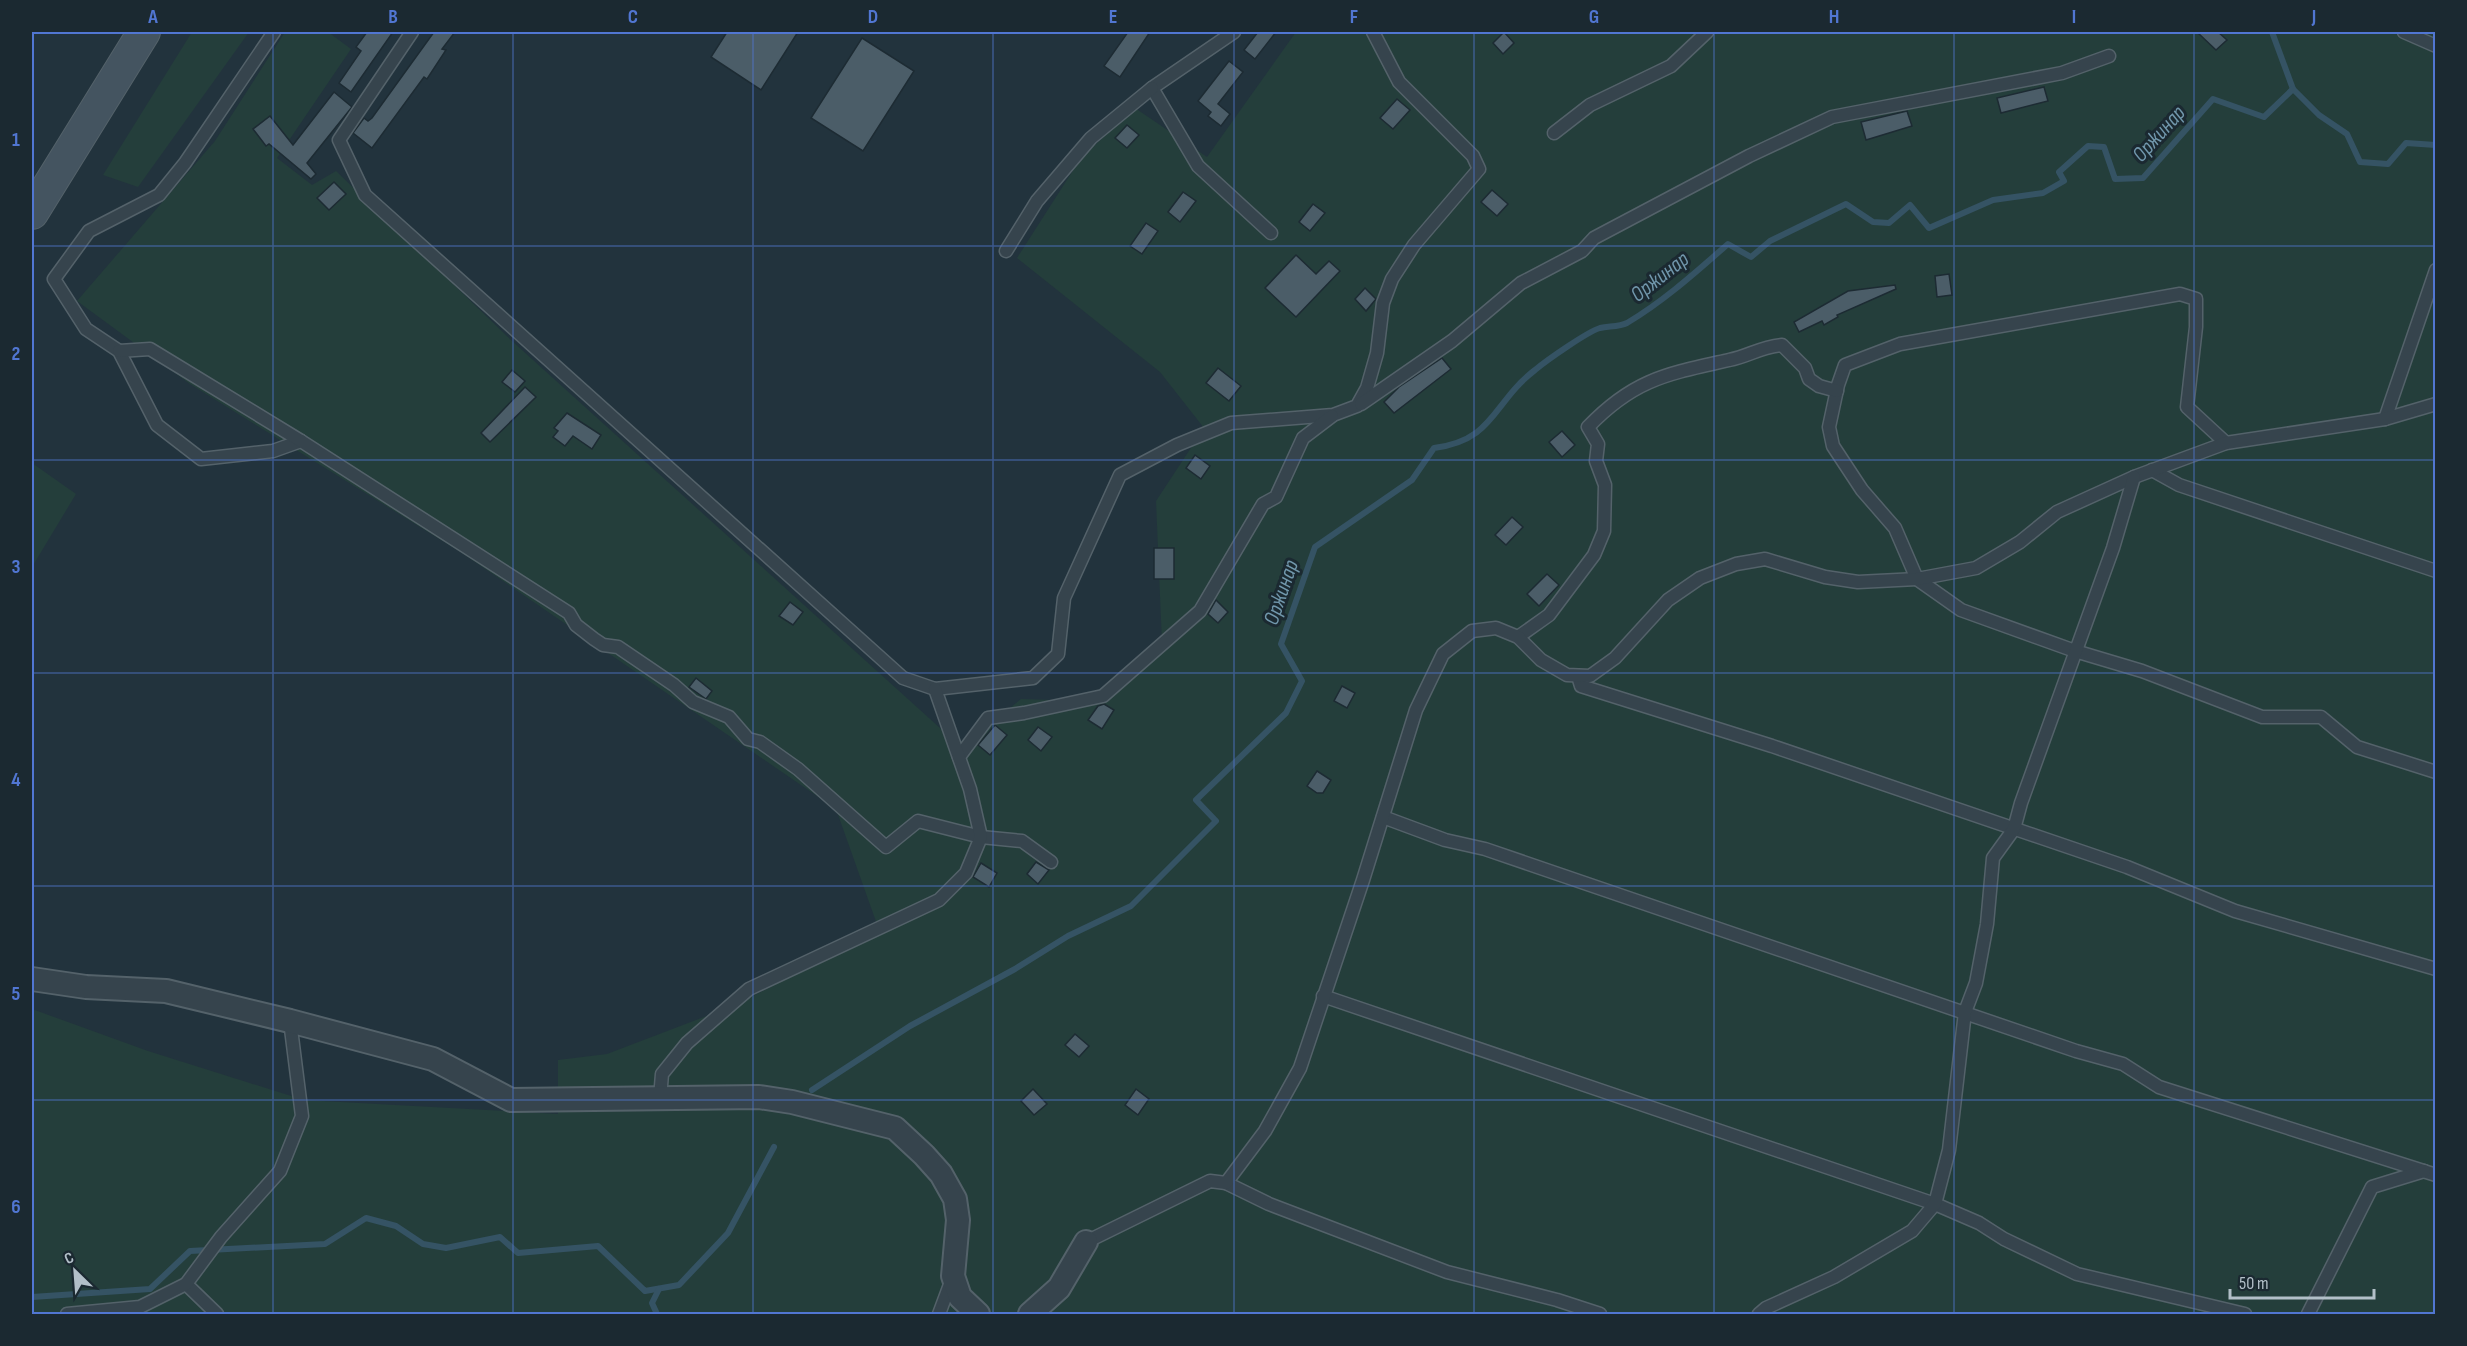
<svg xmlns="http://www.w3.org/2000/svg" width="2467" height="1346" font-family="'Sofia Sans Condensed',sans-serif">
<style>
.green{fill:#243e3b}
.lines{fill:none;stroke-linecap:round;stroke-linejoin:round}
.stream{stroke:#355364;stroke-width:6}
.building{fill:#4b5d68;stroke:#1d2b33;stroke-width:1.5}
.lane-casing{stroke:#54626a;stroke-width:15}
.street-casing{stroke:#54626a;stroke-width:26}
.secondary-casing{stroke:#54626a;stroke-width:34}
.lane{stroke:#36444d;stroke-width:12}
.street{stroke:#36444d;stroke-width:22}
.secondary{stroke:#445460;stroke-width:32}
.grid{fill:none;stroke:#5176d2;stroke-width:1.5;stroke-opacity:0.55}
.labels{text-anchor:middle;stroke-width:6;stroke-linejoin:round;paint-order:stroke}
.water-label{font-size:22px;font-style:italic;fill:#7197ac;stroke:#1b2931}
.neatline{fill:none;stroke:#5176d2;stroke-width:2}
.grid-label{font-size:20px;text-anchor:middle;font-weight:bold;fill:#5176d2}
</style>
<rect width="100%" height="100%" fill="#22333d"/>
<g class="green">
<path d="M192 32H249L138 187 103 175Z"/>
<path d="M285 32H328L351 49 277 158 312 185 336 171 512 341 961 747 1021 699 1086 701 1162 643 1156 501 1204 428 1160 372 1017 258 1081 158 1135 108 1207 157 1296 32H2435V1314H32V1009L148 1051 304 1100 558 1114V1060L607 1054 738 1004 879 930 836 809 462 553 190 384 77 301 215 141Z"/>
<path d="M32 463 76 494 32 567Z"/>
</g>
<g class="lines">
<g class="stream">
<path d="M2272 32 2293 89"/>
<path d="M812 1090 910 1026 1015 969 1068 936 1131 906 1216 821 1196 800 1286 713 1302 681 1281 644 1315 547 1412 480 1434 448C1495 440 1492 403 1535 370 1547 360 1587 332 1600 328 1609 326 1619 327 1627 323 1664 301 1696 272 1728 244L1751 257 1770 241 1846 204 1873 222 1889 223 1910 205 1929 228 1993 200 2043 193 2064 181 2059 172 2088 146 2104 147 2115 179 2143 178 2213 99 2264 117 2293 89 2319 115 2347 134 2360 162 2388 164 2406 143 2436 145"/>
<path d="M32 1297 150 1289 190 1251 325 1244 366 1218 396 1226 423 1244 446 1248 500 1237 518 1253 598 1246 645 1291 679 1285 728 1233 774 1147"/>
<path d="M657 1314 652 1303 659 1289"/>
</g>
</g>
<g class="building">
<path d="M367 32H393L351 92 339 83 361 51 356 47Z"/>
<path d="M434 32H455L442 49 446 50 427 79 424 77 372 148 353 133 364 118 368 121 372 118Z"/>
<path d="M727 32H798L761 90 711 57Z"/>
<path d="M1128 32H1150L1120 77 1104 66Z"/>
<path d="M1258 32H1276L1255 59 1244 50Z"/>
<path d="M1504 32 1514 43 1503 54 1493 43Z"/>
<path d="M2197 32H2218L2227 40 2216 50Z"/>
<path d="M862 38 914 71 863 151 811 118Z"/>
<path d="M1229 61 1243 72 1218 104 1230 114 1221 126 1208 116 1211 112 1198 101Z"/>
<path d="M2044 87 2048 101 2001 113 1997 98Z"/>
<path d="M334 92 352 107 307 163 316 174 311 179 269 144 266 146 253 129 270 116 293 145Z"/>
<path d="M1397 99 1410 110 1393 129 1380 118Z"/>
<path d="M1907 111 1912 126 1866 140 1861 122Z"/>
<path d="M1127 125 1139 135 1127 148 1115 138Z"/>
<path d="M334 182 346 194 329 210 317 198Z"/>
<path d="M1492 190 1508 204 1497 216 1481 202Z"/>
<path d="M1183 192 1196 201 1180 222 1168 212Z"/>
<path d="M1313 204 1325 213 1310 231 1299 222Z"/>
<path d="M1146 223 1158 231 1142 254 1130 246Z"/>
<path d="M1296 255 1316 274 1329 261 1340 271 1296 317 1265 288Z"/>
<path d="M1949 274 1952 295 1937 297 1935 276Z"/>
<path d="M1895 285 1896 289 1837 315 1838 317 1824 325 1822 321 1799 332 1794 322 1848 291Z"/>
<path d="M1365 288 1376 299 1366 311 1355 299Z"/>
<path d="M1442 358 1451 369 1394 413 1384 402 1399 387Z"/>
<path d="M1218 368 1241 386 1229 401 1206 383Z"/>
<path d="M512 370 525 381 515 392 502 382Z"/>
<path d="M525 387 536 397 490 442 481 433Z"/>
<path d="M567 413 601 435 592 449 573 436 565 446 553 437 558 431 554 428Z"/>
<path d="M1562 431 1575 445 1562 457 1549 442Z"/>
<path d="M1195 455 1210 466 1201 479 1186 468Z"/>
<path d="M1512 517 1523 527 1506 545 1495 535Z"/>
<rect x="1154" y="548" width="20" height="31"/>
<path d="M1547 574 1559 585 1539 606 1527 594Z"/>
<path d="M1216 600 1228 612 1218 623 1208 614Z"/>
<path d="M790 602 803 612 793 625 779 616Z"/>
<path d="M696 678 712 691 706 699 689 687Z"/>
<path d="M1342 686 1355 693 1347 708 1334 701Z"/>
<path d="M1104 704 1114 710 1102 729 1088 720 1098 706Z"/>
<path d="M995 725 1007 735 990 755 978 745Z"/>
<path d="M1038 727 1052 737 1041 751 1028 740Z"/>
<path d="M1317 771 1331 780 1323 793H1317L1307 786Z"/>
<path d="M1036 862 1049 870 1038 884 1027 874Z"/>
<path d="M981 863 997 873 989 887 973 877Z"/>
<path d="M1075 1034 1089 1046 1079 1057 1065 1045Z"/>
<path d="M1033 1089 1047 1104 1034 1115 1021 1101Z"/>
<path d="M1136 1089 1149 1099 1138 1115 1125 1105Z"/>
</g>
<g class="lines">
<defs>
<g id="lane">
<path d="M274 32 185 163 159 195 89 231 54 279 86 329 119 351 157 425 201 459 273 451 301 441"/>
<path d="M412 32 339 140 365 195 903 678 935 689 1033 678 1058 654 1064 598 1120 475 1177 445 1231 423 1333 415 1357 406 1367 388 1377 353 1383 303 1392 279 1414 245 1479 169 1473 156 1399 82 1373 32"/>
<path d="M1234 32 1152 88 1198 166 1271 233"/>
<path d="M2404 32 2436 46"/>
<path d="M1554 133 1590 105 1671 66 1707 32"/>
<path d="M1006 251 1037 201 1091 138 1152 88"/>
<path d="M119 351 150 349 301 441 569 613 576 625 594 639 603 645 618 647 674 685 693 702 729 717 748 739 760 742 798 769 886 847 918 821 981 837 1022 841 1051 862"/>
<path d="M1361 404 1452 341 1521 283 1582 251 1594 238 1749 156 1832 117 2062 73 2109 56"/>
<path d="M2385 419 2436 270"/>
<path d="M2226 443 2187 407 2196 327V299L2180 294 1900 344 1845 365 1838 385 1829 427 1833 446 1862 490 1895 528 1917 579 1961 610 2075 651 2142 671 2262 717H2321L2357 747 2436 772"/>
<path d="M2152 470 2179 485 2436 571"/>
<path d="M1518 637 1549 615 1594 555 1604 531 1605 485 1596 461 1598 444 1588 427C1634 379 1667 374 1729 360 1749 356 1760 347 1782 345L1805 368 1809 379 1819 386 1837 391"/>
<path d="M1578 676 1581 686 1772 746 2127 867 2235 911 2436 969"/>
<path d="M959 757 988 718 1024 713 1103 696 1200 611 1263 504 1276 497 1303 438 1332 416"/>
<path d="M1383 817 1445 840 1485 849 2076 1051 2123 1064 2159 1087 2436 1175"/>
<path d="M1323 996 1935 1204 1979 1223 2004 1239 2077 1274 2245 1314"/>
<path d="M660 1098 662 1074 687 1043 749 989 939 900 966 873 981 837 970 789 935 689"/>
<path d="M1226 1183 1269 1204 1447 1272 1557 1300 1600 1314"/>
<path d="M1086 1242 1210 1181 1226 1183 1265 1131 1300 1068 1363 880 1416 710 1443 654 1472 631 1496 628 1518 637 1541 660 1567 675 1590 676 1615 658 1668 600 1700 578 1736 564 1765 559 1825 577 1858 582 1917 579 1976 568 2020 542 2057 512 2134 477 2226 443 2385 419 2436 404"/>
<path d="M186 1284 217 1314"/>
<path d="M67 1314 140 1307 186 1284 221 1237 280 1171 302 1116 290 1021"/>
<path d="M939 1314 952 1279"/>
<path d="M1759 1314 1766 1308 1834 1277 1912 1231 1935 1204 1949 1150 1965 1012 1976 983 1987 924 1993 858 2014 829 2021 803 2113 548 2134 477"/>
<path d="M2308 1314 2372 1187 2424 1171"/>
</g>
<g id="street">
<path d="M32 979 86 987 166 991 290 1021 433 1059 511 1100 759 1097 792 1102 895 1128 924 1155 941 1174 955 1199 958 1220 953 1276 960 1297 978 1314"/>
<path d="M1030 1314 1059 1288 1086 1242"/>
</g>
<path id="secondary" d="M32 213 144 32"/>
</defs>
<use href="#lane" class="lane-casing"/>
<use href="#street" class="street-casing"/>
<use href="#secondary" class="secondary-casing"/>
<use href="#lane" class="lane"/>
<use href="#street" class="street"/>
<use href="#secondary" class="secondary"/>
</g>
<path class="grid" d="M273 32V1314M513 32V1314M753 32V1314M993 32V1314M1234 32V1314M1474 32V1314M1714 32V1314M1954 32V1314M2194 32V1314M32 246H2436M32 460H2436M32 673H2436M32 886H2436M32 1100H2436"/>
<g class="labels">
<g class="water-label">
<text transform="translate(2158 133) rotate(-48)" y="8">Оржинар</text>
<text transform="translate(1659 276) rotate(-38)" y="8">Оржинар</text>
<text transform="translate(1280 592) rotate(-71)" y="8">Оржинар</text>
</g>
</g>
<rect width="2467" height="1346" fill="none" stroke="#1b2931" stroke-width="66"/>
<g transform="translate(75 1271) rotate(335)" stroke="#1b2931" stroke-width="4.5" paint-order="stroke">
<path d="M0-4.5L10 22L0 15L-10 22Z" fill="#b2bfc8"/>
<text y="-9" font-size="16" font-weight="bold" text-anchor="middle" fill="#b2bfc8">С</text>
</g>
<path d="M2230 1289v9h144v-9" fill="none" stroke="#b2bfc8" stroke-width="3"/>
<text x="2239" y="1289" font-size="18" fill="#b2bfc8" stroke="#1b2931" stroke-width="4.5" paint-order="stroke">50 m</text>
<rect x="33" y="33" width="2401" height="1280" class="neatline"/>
<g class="grid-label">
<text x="153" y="23">A</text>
<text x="393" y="23">B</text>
<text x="633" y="23">C</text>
<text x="873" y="23">D</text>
<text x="1113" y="23">E</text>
<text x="1354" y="23">F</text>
<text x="1594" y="23">G</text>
<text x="1834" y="23">H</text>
<text x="2074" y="23">I</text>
<text x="2314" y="23">J</text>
<text x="16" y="146">1</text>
<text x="16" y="360">2</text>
<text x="16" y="573">3</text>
<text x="16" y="786">4</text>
<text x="16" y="1000">5</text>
<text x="16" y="1213">6</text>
</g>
</svg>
